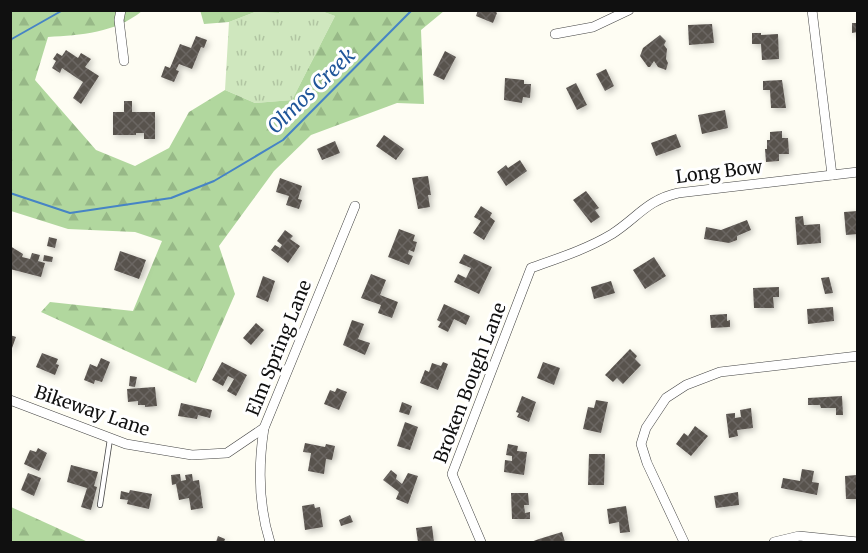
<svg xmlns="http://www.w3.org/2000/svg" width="868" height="553" font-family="Merriweather,serif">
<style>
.grass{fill:url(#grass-tufts)}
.forest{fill:url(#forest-firs)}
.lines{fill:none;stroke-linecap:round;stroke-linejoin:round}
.stream{stroke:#4684c5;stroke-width:2}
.building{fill:url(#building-cross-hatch);filter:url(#shadow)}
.lane-casing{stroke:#434343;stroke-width:6}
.street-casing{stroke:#434343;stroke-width:10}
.lane{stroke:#fff;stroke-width:4.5}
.street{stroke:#fff;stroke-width:9}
.labels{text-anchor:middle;stroke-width:6;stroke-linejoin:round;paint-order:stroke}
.street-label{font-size:18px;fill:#101010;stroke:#fff}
.water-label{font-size:20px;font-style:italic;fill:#20569a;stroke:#fff}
</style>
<defs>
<pattern id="grass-tufts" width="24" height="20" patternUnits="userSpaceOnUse" patternTransform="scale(1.5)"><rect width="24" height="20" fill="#cfe7be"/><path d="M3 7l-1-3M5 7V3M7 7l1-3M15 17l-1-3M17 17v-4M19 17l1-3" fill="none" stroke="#b1c5a2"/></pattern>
<pattern id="forest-firs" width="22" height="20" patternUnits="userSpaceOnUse" patternTransform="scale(1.5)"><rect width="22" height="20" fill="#b1d79e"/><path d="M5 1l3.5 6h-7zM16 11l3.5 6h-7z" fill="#97b887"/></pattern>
<pattern id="building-cross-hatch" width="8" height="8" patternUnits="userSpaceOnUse" patternTransform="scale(1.5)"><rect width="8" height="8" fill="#58524d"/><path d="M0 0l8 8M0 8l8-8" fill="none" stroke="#6b6662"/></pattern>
<filter id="shadow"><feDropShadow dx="2.5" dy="2.5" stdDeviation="3" flood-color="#0004"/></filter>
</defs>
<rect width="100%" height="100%" fill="#fefdf3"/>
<path class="grass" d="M280 11H321L335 16 292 100 255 103 225 90 229 22 255 12 279 13Z"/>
<g class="forest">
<path d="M200 10H280V11L279 13 255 12 229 22 204 24Z"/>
<path d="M10 11H142C115 33 81 35 48 37L35 80 96 150 135 166 169 148 189 112 225 90 255 103 292 100 335 16 321 11H444L421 30 424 104 397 103 311 135 274 171 219 246 235 294 196 383 41 312 50 302 133 311 162 241 135 232 68 229 11 211Z"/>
<path d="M10 507H11L88 542H11Z"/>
</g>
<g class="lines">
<g class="stream">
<path d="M10 40 63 10"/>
<path d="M10 193 70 213 171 198 214 181 283 140 412 10"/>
</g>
</g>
<g class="building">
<path d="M478 10H494L497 13 493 23 476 16Z"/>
<path d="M852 23H858V32L852 33Z"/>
<path d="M712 24 714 43 689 45 688 25Z"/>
<path d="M752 33H761V35L778 34 779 59 762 60 761 44H752Z"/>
<path d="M660 35 666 41 664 45 667 49 666 59 668 63 666 70 658 67 654 61 650 67H648L640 56 643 48Z"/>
<path d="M196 36 207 40 204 48 201 47 192 69 179 64 176 70 179 71 174 82 161 77 165 66 170 68 180 44 191 48Z"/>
<path d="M66 50 78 58 81 53 91 59 85 67 99 76 81 104 73 98 83 82 62 68 60 73 52 68 56 61 53 59 57 53 62 56Z"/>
<path d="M445 51 456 57 444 80 433 75Z"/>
<path d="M606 69 614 86 605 91 596 74Z"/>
<path d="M505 78 524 80V84H531L530 98 523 97 522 103 504 100Z"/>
<path d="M782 80 786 108H771L770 90H763V81Z"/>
<path d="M576 83 587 105 577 110 566 88Z"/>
<path d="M124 101H132V112H155V139H144V133H136V135H113V112H124Z"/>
<path d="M725 110 728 128 702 134 698 115Z"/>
<path d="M782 131V138H788L789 154H779V161L766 162 765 149H767V140H770V132Z"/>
<path d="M676 134 681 147 656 156 651 143Z"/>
<path d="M384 135 404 149 396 160 376 146Z"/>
<path d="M335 141 340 153 322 160 317 149Z"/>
<path d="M520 160 527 171 506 186 497 172 506 165 508 168Z"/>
<path d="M428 176 431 195H428L430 207 418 209 412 178Z"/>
<path d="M280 178 302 186 298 199 302 200 299 209 286 205 289 196 276 192Z"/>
<path d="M586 191 599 208 595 210 600 217 591 223 573 200Z"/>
<path d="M481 206 492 213 490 217 495 221 484 240 473 233 481 221 474 217Z"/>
<path d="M858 211V234L846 235 844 212Z"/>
<path d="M803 216 804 225 820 224 821 243 797 245 795 217Z"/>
<path d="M747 220 751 230 737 236V240L729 243 704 239 706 227 721 230Z"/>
<path d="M399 229 415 235 413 241 417 242 414 252 409 250 408 254 413 256 409 265 388 257Z"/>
<path d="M285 230 293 236 290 239 300 246 288 263 271 250 275 245 280 248 282 245 277 241Z"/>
<path d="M49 237 57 239 55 248 47 246Z"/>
<path d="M10 246 23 254 22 257 30 259 32 253 40 255 38 261 45 263 41 277 10 269Z"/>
<path d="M120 251 146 260 139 279 114 270Z"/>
<path d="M464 254 492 267 479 294 454 282 458 274 466 278 471 268 459 263Z"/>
<path d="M44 255 53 257 52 262 43 261Z"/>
<path d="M654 257 666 276 645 289 633 270Z"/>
<path d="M371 274 386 280 380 295 398 302 392 318 378 313 381 305 361 298Z"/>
<path d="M263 276 275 281 268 302 256 297Z"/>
<path d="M829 277 833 293 825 294 821 278Z"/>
<path d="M611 281 615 293 594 299 591 287Z"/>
<path d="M779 287V297H773L774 308H754L753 288Z"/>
<path d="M444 304 470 316 466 325 454 319 448 332 438 327 441 322 437 320Z"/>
<path d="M833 307 834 321 808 324 807 309Z"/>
<path d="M727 314V321L730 320V327L711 328 710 315Z"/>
<path d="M352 320 364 324 358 339 370 343 365 355 343 345Z"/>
<path d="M256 323 264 330 251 345 243 338Z"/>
<path d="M10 335 16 337 11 351H10Z"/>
<path d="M630 349 637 356 635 359 641 365 623 384 617 378 613 382 605 375Z"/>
<path d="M42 353 58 359 56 364 59 365 55 375 36 367Z"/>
<path d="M101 358 110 362 102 382 95 380 94 384 84 380 90 364 97 367Z"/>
<path d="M222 362 247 375 236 396 227 391 234 379 228 376 223 386 212 380Z"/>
<path d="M443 362 448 364 438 390 420 383 425 370 429 372 432 363 441 366Z"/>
<path d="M543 362 560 368 554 385 537 378Z"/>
<path d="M130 376 137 377 135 387 129 386Z"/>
<path d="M155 387 157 406 145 407V405H138V401L128 402 127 389Z"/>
<path d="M337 388 347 392 339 410 324 404 330 390 335 392Z"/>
<path d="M522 396 536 402 529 422 517 417 519 413 516 412Z"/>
<path d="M842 396 843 415H836V408H821L820 405H808V398Z"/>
<path d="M596 400 608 402 601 433 583 429 588 407 594 408Z"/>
<path d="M402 402 412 406 409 415 399 412Z"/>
<path d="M181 403 212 410 210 418 198 415 197 419 178 416Z"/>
<path d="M751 408 753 428 737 430 738 436 729 438 726 414 735 413V418L741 417 740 410Z"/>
<path d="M405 422 418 427 410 450 397 446Z"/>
<path d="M695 426 708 436 691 456 676 444 684 433 688 436Z"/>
<path d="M305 443 325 447 326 444 335 446 332 460 326 459 324 474 308 471 311 453 303 452Z"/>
<path d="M508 444 518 446 517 451 527 452 524 475 504 472 505 460 512 461V456L506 455Z"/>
<path d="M38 448 47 453 39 471 24 464 30 450 36 452Z"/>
<path d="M589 454H605L604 485H588Z"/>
<path d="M71 465 98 472 94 486 97 487 91 510 81 507 87 488 67 482Z"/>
<path d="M802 469 814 471 812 482 819 483 817 495 781 488 783 478 800 481Z"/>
<path d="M391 470 397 475 396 479 402 484 408 473 418 476 408 504 396 499 399 492 383 480Z"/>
<path d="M28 473 41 478 34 496 21 490Z"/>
<path d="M180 474 181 481 186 480 185 475 192 474 193 481 199 480 203 508 191 510 189 498 179 500 176 484 172 485 171 475Z"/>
<path d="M857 475 858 499H846L845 476Z"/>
<path d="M130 490 152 494 149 509 127 504 128 500 120 499 121 491 129 493Z"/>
<path d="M738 492 739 505 716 508 714 496Z"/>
<path d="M511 493H528L529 505H524L525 513 530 512V519H512Z"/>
<path d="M314 504 315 508 320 507 323 527 305 530 302 506Z"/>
<path d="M626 506 630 532 620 533 619 522 609 524 607 509Z"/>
<path d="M350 515 353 522 341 526 339 520Z"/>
<path d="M432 526 434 542H418L416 528Z"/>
<path d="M562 532 565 542H531L539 539Z"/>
<path d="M218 536 225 539 224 542H216Z"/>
</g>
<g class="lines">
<defs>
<path id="lane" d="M100 505 110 439"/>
<g id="street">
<path d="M121 10 119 20 124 61"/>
<path d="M812 10 832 175"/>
<path d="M555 34 593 27 629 10"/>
<path d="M10 400 126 444 192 455 227 453 264 428"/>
<path d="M270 542C258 504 258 467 264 428L355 206"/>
<path d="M481 542 452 474 531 268C559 258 587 249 612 234 637 218 647 200 678 193L858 172"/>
<path d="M684 542 647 463 641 444 646 428 666 398 686 385 720 372 858 356"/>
<path d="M774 542 799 536 858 542"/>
</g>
</defs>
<use href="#lane" class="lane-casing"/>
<use href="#street" class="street-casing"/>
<use href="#lane" class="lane"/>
<use href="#street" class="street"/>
</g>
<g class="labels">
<g class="street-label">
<text transform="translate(719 172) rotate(-7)" y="6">Long Bow</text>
<text transform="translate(279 348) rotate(-68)" y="6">Elm Spring Lane</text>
<text transform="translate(470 383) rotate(-69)" y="6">Broken Bough Lane</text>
<text transform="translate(92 411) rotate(19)" y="6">Bikeway Lane</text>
</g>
<g class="water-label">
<text transform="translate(311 91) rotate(-44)" y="7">Olmos Creek</text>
</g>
</g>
<rect width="868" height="553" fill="none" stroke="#101010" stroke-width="24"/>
</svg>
